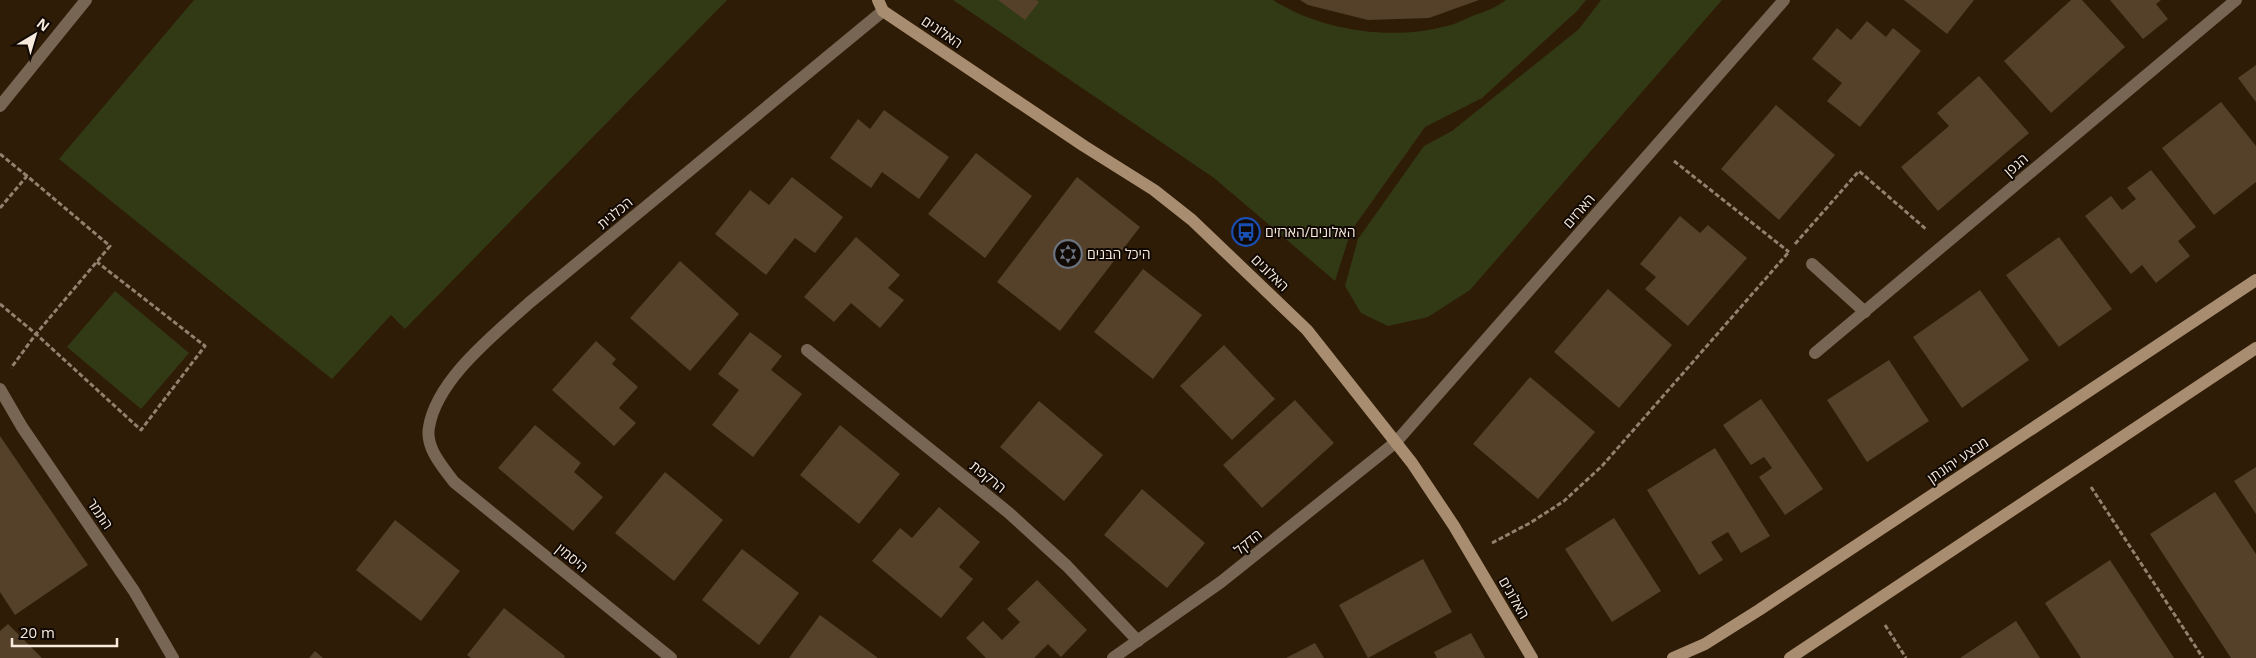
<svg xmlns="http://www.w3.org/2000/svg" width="2256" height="658" font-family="'Open Sans','Noto Sans Hebrew',sans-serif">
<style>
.green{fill:#323a15}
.building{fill:#55402a}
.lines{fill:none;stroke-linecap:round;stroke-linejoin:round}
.path{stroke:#92816f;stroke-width:3;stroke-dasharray:5 2.5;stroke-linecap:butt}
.lane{stroke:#776654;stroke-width:12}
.street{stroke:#776654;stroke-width:12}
.secondary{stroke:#a88d71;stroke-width:12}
.labels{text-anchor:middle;stroke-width:4;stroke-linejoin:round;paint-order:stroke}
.street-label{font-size:14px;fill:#f8eadd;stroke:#110903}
.poi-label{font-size:14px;fill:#f8eadd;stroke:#110903;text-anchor:start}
</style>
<rect width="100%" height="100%" fill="#2f1c06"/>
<g class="green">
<path d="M194 0H727L405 329 391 315 332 379 59 159Z"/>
<path d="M953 0H1273C1322 31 1391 41 1447 26 1455 24 1464 20 1472 16 1484 12 1496 8 1506 0H1586L1577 11 1482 98 1425 127 1351 231 1335 281 1214 178Z"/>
<path d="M1601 0H1722L1470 290 1428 317 1388 326 1361 313 1345 286 1358 239 1424 146 1452 131 1579 29Z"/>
<path d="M115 291 189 353 141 409 67 347Z"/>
</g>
<g class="building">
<path d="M998 0H1036L1039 2 1025 20Z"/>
<path d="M1300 0H1479L1429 18 1368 20 1308 5Z"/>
<path d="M1904 0H1974L1947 34Z"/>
<path d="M2071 0H2082L2125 47 2051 113 2004 61Z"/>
<path d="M2110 0H2161L2156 4 2168 19 2143 39Z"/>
<path d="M1867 21 1886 37 1893 28 1921 51 1860 127 1827 101 1842 83 1812 59 1837 28 1851 40Z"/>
<path d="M2256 65V102L2238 78Z"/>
<path d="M1979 76 2029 133 1938 211 1901 167 1949 126 1937 113Z"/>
<path d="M2221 102 2256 146V182L2214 215 2162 148Z"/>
<path d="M1776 105 1835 155 1779 220 1721 169Z"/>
<path d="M884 110 949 157 919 199 882 172 871 188 830 158 858 119 870 129Z"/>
<path d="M976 153 1032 196 985 258 928 214Z"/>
<path d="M2151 170 2196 227 2178 241 2190 256 2156 283 2142 265 2131 274 2085 216 2111 196 2122 210 2136 199 2127 188Z"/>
<path d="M792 177 843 217 815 253 795 238 766 275 715 234 750 190 769 205Z"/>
<path d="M1077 177 1140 227 1060 331 997 282Z"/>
<path d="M1680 216 1700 233 1708 225 1747 258 1688 326 1645 289 1656 277 1640 264Z"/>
<path d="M856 237 900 275 888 288 904 300 880 328 851 303 834 322 804 297Z"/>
<path d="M2059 237 2112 309 2059 347 2006 275Z"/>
<path d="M680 261 739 314 690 371 630 318Z"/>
<path d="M1143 269 1202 315 1153 379 1094 332Z"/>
<path d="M1608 289 1672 345 1619 408 1554 352Z"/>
<path d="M1980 290 2029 360 1962 408 1913 337Z"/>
<path d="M750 332 782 356 771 370 802 394 753 457 712 425 739 390 718 374Z"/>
<path d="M596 341 616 359 612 364 638 387 619 408 636 423 614 446 552 390Z"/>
<path d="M1224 345 1275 399 1232 440 1180 386Z"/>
<path d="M1889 360 1929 421 1867 462 1827 400Z"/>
<path d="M1530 377 1595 432 1538 499 1473 444Z"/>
<path d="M1761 399 1823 489 1785 515 1759 477 1772 468 1764 457 1751 465 1723 425Z"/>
<path d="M1295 400 1334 443 1262 508 1223 465Z"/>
<path d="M1039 401 1103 455 1064 501 1000 447Z"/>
<path d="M535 425 581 463 574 472 603 497 573 531 498 468Z"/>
<path d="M840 425 900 474 859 524 800 475Z"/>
<path d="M0 436 88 565 15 615 0 592Z"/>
<path d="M1715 448 1770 536 1741 553 1728 532 1711 542 1723 560 1699 575 1647 490Z"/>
<path d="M2256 467V514L2234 481Z"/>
<path d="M665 472 723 520 674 581 615 533Z"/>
<path d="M1142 489 1205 543 1167 588 1104 535Z"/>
<path d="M2215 492 2256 554V658H2231L2150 534Z"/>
<path d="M939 507 980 542 959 567 973 579 941 618 872 561 900 528 912 538Z"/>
<path d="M1614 518 1661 591 1612 622 1565 549Z"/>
<path d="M395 520 460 571 421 621 356 570Z"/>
<path d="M742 549 799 593 759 645 702 600Z"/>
<path d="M1423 559 1452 612 1368 658 1339 605Z"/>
<path d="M2110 560 2174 658H2081L2045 603Z"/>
<path d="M1037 580 1087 630 1061 657 1048 644 1034 658H986L966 638 983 621 1002 640 1020 622 1007 609Z"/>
<path d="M504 608 565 656 564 658H471L467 655Z"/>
<path d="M820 615 878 658H789Z"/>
<path d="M2016 621 2040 658H1960Z"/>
<path d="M8 624 42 658H0V631Z"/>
<path d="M1471 633 1485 658H1437L1434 652Z"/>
<path d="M1315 643 1324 658H1286Z"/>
<path d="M315 651 323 658H309Z"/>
</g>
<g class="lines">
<g class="path">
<path d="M0 154 27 176"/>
<path d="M1674 161 1789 252"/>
<path d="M0 208 27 176 110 246 36 334 11 368"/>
<path d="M1795 244 1859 171 1927 230"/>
<path d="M0 304 36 334 141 430 205 346 97 262"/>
<path d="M2091 487 2203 658"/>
<path d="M1492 543 1530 523 1564 501 1602 466 1788 253"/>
<path d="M1885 625 1906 658"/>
</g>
<path class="lane" d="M1812 264 1865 312"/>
<g class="street">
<path d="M0 106 86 0"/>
<path d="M807 350 1009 513 1067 566 1138 641"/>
<path d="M1815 353 2236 0"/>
<path d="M0 389 22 427 134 591 173 658"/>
<path d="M671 658 454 482C443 467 425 448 429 427 437 379 495 334 529 303L883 11"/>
<path d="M1113 658 1221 582 1396 442 1784 0"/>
</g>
<g class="secondary">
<path d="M878 0 883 11 1084 146 1154 190 1192 220 1307 330 1412 463 1454 526 1532 658"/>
<path d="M1673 658 1705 644 1759 610 2256 280"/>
<path d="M1790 658 2256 348"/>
</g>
</g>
<defs>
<symbol id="bus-ring" viewBox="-11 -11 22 22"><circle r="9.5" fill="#110903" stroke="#1a4fb4" stroke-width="1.5"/><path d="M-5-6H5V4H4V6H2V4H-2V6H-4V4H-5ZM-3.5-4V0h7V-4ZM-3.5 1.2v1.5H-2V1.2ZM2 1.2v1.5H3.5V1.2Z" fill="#1a4fb4"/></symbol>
<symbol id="synagogue-ring" viewBox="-11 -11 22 22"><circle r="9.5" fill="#110903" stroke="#6b7280" stroke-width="1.5"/><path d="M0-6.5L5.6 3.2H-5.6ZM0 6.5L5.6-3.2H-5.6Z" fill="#6b7280"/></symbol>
</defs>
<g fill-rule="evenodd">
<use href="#bus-ring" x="1230" y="216" width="32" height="32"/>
<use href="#synagogue-ring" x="1052" y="238" width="32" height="32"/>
</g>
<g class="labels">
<g class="street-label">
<text transform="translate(942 32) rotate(34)" y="5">האלונים</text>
<text transform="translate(2016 165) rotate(-40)" y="5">הגפן</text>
<text transform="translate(1579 211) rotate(-49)" y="5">הארזים</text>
<text transform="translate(615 213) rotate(-40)" y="5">הכלנית</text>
<text transform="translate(1270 273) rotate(44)" y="5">האלונים</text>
<text transform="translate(1958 460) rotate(-34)" y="5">מבצע יהונתן</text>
<text transform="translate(988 477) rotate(39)" y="5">הרקפת</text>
<text transform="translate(100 514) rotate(56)" y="5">התמר</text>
<text transform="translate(1248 542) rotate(-39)" y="5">הדקל</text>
<text transform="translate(572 558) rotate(39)" y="5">היסמין</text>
<text transform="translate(1514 598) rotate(60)" y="5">האלונים</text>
</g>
<g class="poi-label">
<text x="1265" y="237">האלונים/הארזים</text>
<text x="1087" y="259">היכל הבנים</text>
</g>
</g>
<g transform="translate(35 35) rotate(38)" stroke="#110903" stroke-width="4" paint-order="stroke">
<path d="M0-4L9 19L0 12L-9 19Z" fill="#f8eadd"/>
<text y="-8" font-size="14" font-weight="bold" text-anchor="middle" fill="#f8eadd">N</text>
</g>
<path d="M12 638v8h105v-8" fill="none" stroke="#f8eadd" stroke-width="2.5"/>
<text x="20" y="638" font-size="15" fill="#f8eadd" stroke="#110903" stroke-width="4" paint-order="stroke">20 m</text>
</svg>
